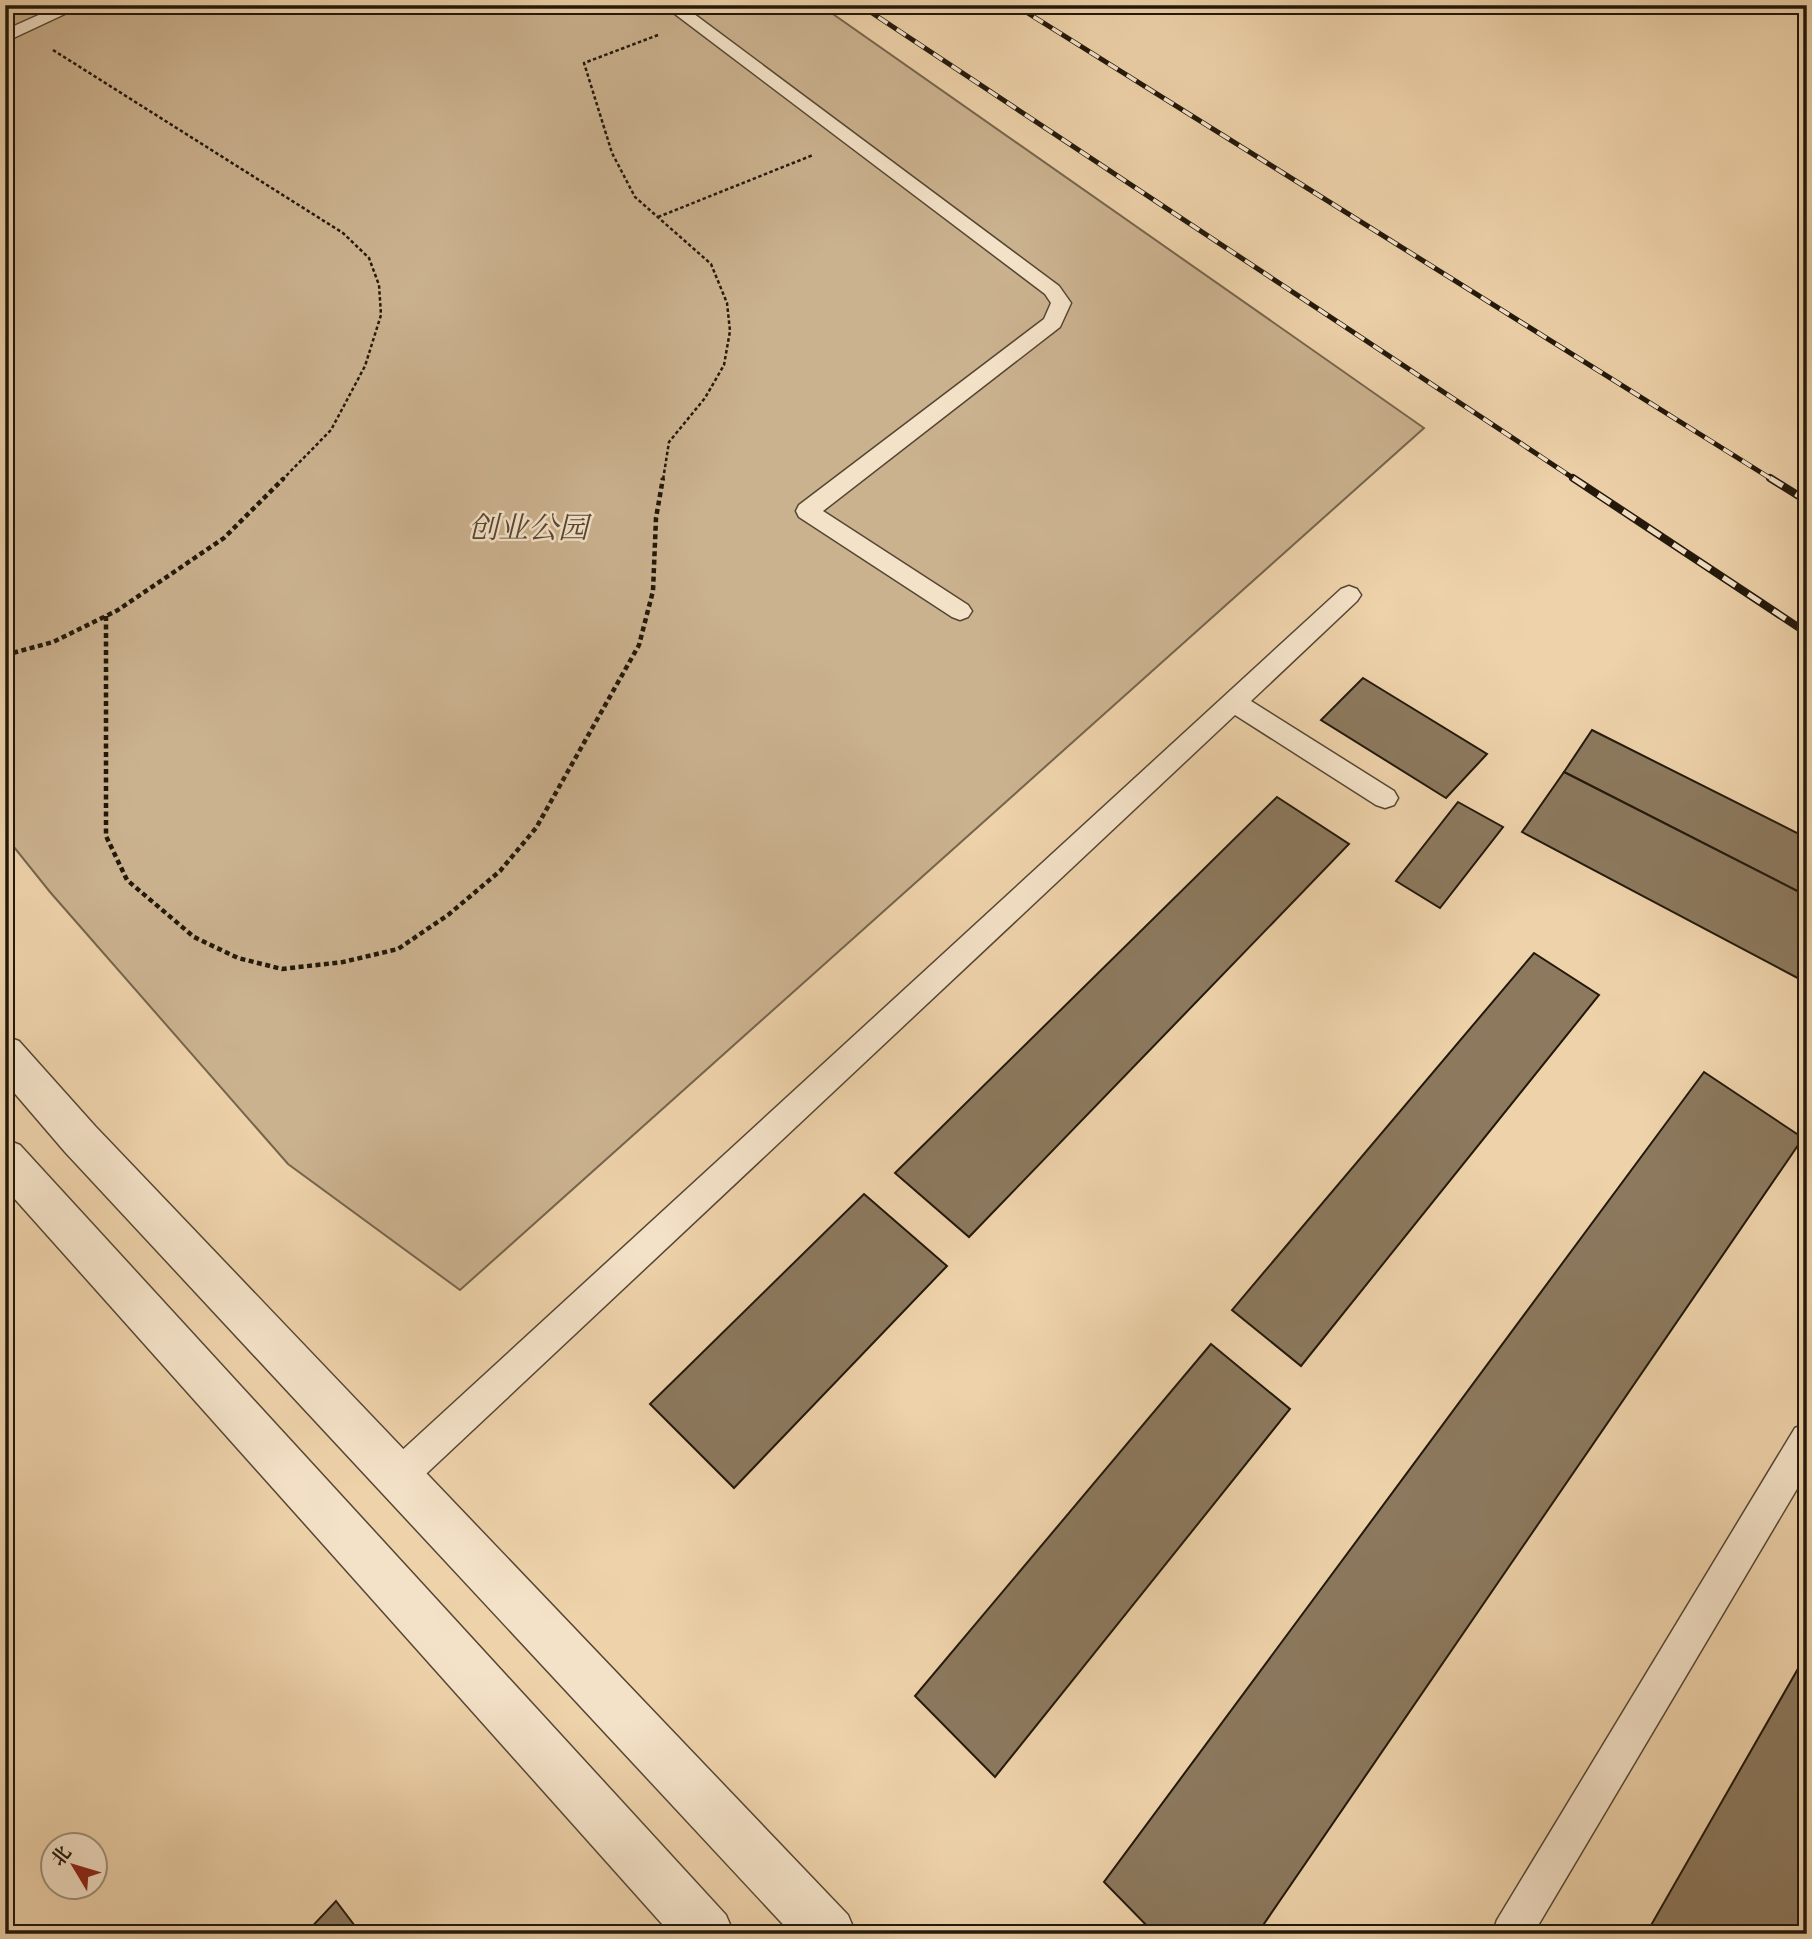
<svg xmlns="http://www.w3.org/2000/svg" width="1812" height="1939" font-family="Cardo,'Noto Serif SC',serif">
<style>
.green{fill:#cbb28f;stroke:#76654d;stroke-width:2}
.building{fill:#8c795e;stroke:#22180b;stroke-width:2}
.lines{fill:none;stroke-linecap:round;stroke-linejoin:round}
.service-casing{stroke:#554633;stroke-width:3}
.tertiary-casing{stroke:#554633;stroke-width:3}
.path-far1{stroke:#22180b;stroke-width:2.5;stroke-dasharray:3.5 2.5;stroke-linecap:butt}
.path{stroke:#22180b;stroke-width:4.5;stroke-dasharray:5 3.5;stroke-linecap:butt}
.service{fill:#f4e2c8;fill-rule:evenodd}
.tertiary{fill:#f4e2c8;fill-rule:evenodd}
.rail-far1-casing{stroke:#22180b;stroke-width:5}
.rail-casing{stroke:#22180b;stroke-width:8}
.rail-far1{stroke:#f4e2c8;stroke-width:3.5;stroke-dasharray:11;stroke-linecap:butt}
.rail{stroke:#f4e2c8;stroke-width:5;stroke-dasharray:15;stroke-linecap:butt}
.labels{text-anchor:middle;stroke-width:5;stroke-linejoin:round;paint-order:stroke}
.park-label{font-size:30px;font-style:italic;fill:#554633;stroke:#f4e2c8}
</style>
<rect width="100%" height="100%" fill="#eed2aa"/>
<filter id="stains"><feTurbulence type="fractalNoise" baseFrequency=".00286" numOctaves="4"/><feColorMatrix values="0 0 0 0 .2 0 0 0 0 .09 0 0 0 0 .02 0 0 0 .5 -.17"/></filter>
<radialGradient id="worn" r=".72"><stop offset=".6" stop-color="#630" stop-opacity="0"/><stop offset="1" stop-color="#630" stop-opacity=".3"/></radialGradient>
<path class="green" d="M5 5H820L1424 428 460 1290 288 1164 50 892 5 836Z"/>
<g class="building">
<path d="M1363 678 1487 754 1446 798 1321 720Z"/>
<path d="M1592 730 1807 838V896L1564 772Z"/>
<path d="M1564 772 1807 896V983L1522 832Z"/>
<path d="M1277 797 1349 844 969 1237 895 1173Z"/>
<path d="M1458 802 1503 827 1440 908 1396 881Z"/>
<path d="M1534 953 1599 995 1301 1366 1232 1310Z"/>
<path d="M1704 1072 1803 1138 1257 1934H1155L1104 1882Z"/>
<path d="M864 1194 947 1266 734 1488 650 1404Z"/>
<path d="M1211 1344 1290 1409 995 1777 915 1696Z"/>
<path d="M1807 1653V1934H1646Z"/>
<path d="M336 1901 361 1934H305Z"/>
</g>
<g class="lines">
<defs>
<g id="service">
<path d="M61 5H84L5 42V30Z"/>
<path d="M663 5H682L1059 286 1071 303 1060 327 823 511 968 605 972 611 968 617 960 620 952 617 799 517 796 511 799 505 1044 319 1051 303 1045 294Z"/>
<path d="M1349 586 1357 589 1361 595 1357 601 1251 701 1394 791 1398 798 1394 805 1385 808 1376 805 1235 715 411 1488 399 1493 387 1488 382 1476 387 1464 1341 589Z"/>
<path d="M1807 1423V1472L1533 1934H1492L1497 1920 1795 1428Z"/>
</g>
<g id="tertiary">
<path d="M5 1036 19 1041 95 1126 848 1915 856 1934H792L65 1152 5 1082Z"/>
<path d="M5 1139 20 1145 726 1915 734 1934H671L5 1188Z"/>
</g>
</defs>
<use href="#service" class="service-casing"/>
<use href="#tertiary" class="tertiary-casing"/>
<g class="path-far1">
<path d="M658 35 584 63 612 153 635 197 711 264 727 303 730 331 724 365 705 398 669 442 663 480"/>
<path d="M53 50 343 233 369 258 379 285 381 315 365 366 331 430 282 480"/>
<path d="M658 217 813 155"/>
</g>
<g class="path">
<path d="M106 616V836L127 880 194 937 238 958 282 969 343 962 398 949 448 915 500 871 536 828 639 645 653 591 656 518 663 478"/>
<path d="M5 655 53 642 118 610 224 538 284 478"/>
</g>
<use href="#service" class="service"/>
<use href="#tertiary" class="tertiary"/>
<defs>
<g id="rail-far1">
<path d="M860 5 1576 480"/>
<path d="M1015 5 1773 480"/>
</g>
<g id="rail">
<path d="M1573 478 1807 633"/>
<path d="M1770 478 1807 501"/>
</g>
</defs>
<use href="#rail-far1" class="rail-far1-casing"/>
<use href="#rail" class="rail-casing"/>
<use href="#rail-far1" class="rail-far1"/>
<use href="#rail" class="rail"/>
</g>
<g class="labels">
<g class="park-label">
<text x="528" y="538">创业公园</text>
</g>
</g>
<rect width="1812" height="1939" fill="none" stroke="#eed2aa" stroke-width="28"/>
<rect x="7" y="7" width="1798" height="1925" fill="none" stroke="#22180b" stroke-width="3.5"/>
<rect x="14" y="14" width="1784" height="1911" fill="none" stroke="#22180b" stroke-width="2"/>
<g transform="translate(74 1866) rotate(308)"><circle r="33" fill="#f4e2c8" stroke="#a0917c" stroke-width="2"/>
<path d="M0-5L12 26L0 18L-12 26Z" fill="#8f2418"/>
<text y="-10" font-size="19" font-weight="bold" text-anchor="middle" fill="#22180b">北</text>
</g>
<rect width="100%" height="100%" filter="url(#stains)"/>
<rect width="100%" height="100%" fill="url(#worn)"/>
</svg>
